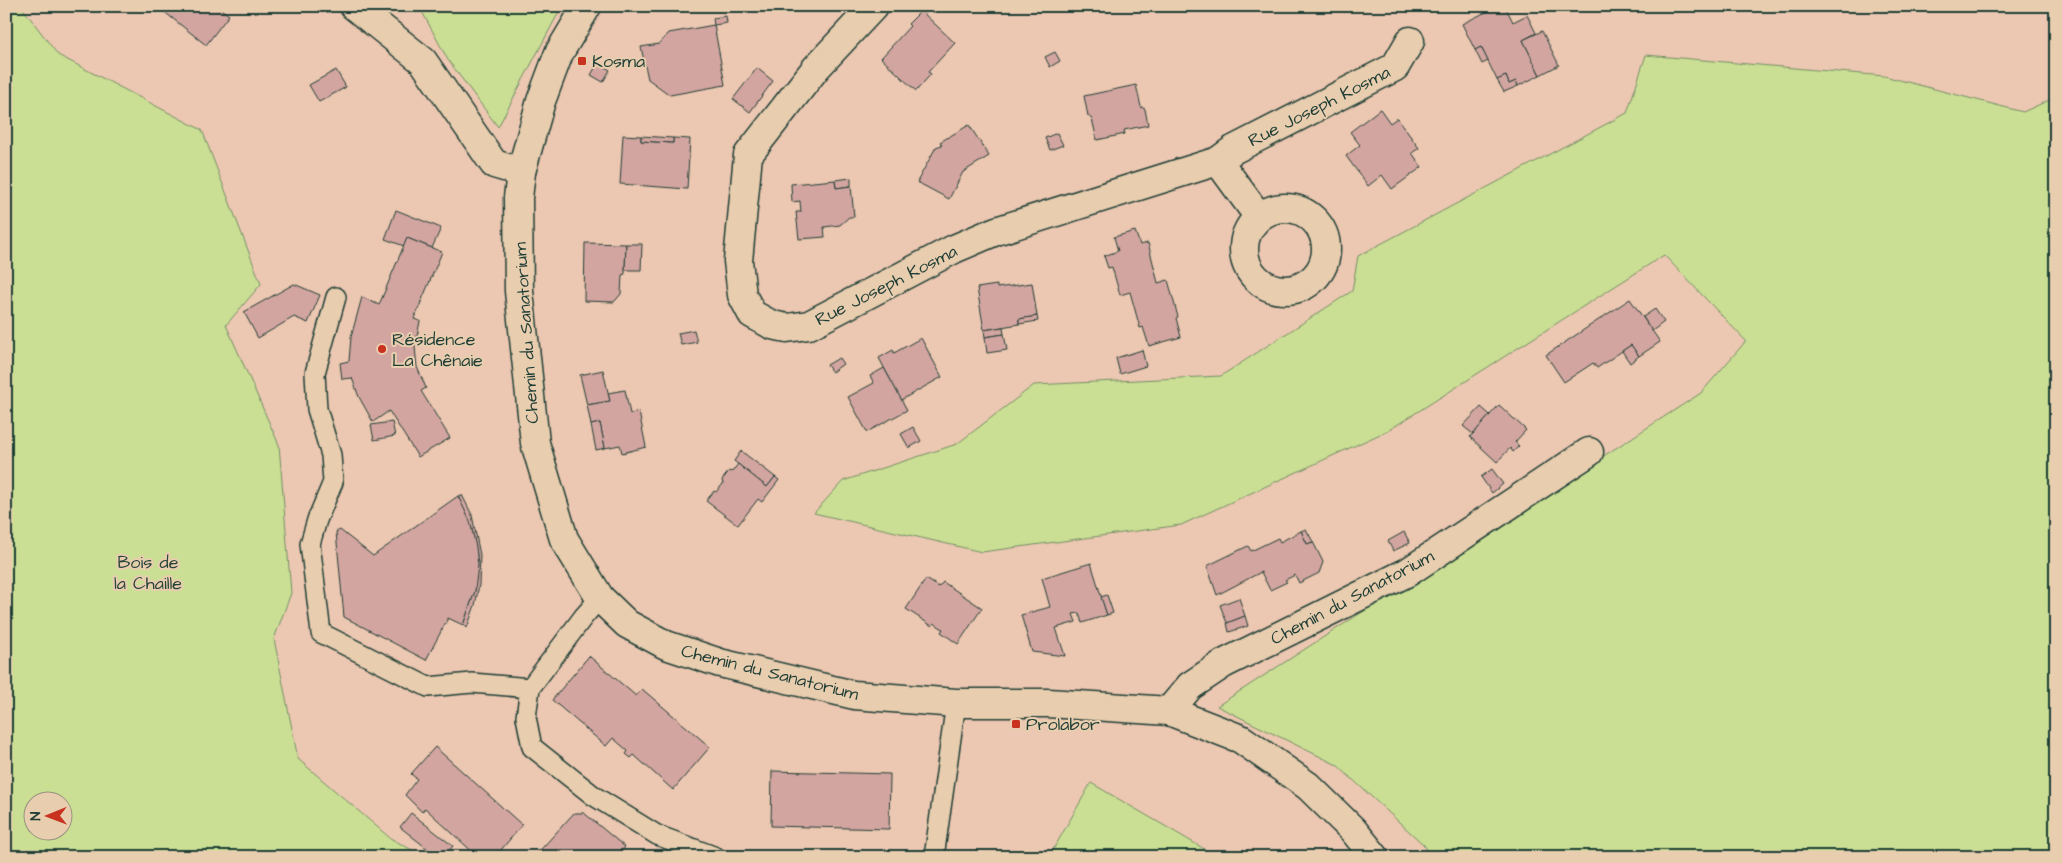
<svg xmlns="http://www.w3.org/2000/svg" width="2062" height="863" font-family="'Architects Daughter',sans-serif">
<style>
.green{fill:#cadf94;stroke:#748e64;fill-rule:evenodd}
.building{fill:#d3a5a1;stroke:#1f3d34}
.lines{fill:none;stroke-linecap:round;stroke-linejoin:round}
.lane-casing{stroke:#1f3d34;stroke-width:22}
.street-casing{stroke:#1f3d34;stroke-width:31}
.lane{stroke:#e8cdaf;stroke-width:19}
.street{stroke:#e8cdaf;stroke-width:28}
.poi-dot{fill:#c8321e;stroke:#e8cdaf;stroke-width:2}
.labels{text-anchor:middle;stroke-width:4;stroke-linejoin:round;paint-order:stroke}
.poi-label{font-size:18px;fill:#1f3d34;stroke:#e8cdaf;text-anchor:start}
.street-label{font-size:18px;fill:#1f3d34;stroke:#e8cdaf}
.park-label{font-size:18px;fill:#284539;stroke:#e8cdaf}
</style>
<rect width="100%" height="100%" fill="#ecc7b1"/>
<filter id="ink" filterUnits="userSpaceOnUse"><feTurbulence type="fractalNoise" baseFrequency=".02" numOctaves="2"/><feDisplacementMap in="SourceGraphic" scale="10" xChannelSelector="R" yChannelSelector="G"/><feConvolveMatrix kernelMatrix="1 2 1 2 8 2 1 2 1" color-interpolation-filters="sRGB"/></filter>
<g filter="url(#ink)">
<g class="green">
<path d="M6 6H21L58 55 202 130 261 284 226 325 279 445 291 593 274 639 298 759 390 838 425 857H6ZM62 800V830H32V800Z"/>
<path d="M419 6H562L498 127 448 60Z"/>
<path d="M1646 55 1884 76 2023 112 2056 97V857H1431L1424 845 1337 765 1217 706 1701 393 1746 341 1664 255 1389 430 1181 525 982 552 814 513 843 481 957 444 1034 385 1221 376 1352 291 1358 256 1627 113Z"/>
<path d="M1091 783 1218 857H1049Z"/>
</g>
<g class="building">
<path d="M157 6H224L222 10 229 15 206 45Z"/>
<path d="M1498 6H1505L1513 22 1527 15 1536 33 1523 40 1540 75 1518 86 1516 81 1509 84 1506 76 1497 80 1481 47 1475 50 1462 24Z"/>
<path d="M921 11 955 43 928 72 931 74 916 91 881 58 910 26 908 24Z"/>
<path d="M726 16 727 23 714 25 713 18Z"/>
<path d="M714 25 725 85 670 95 648 79 641 47 659 44 669 33Z"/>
<path d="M1542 31 1559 65 1540 75 1523 40Z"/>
<path d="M1481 47 1488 61 1482 64 1475 50Z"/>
<path d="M1055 52 1060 61 1050 67 1045 57Z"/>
<path d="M598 63 610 70 603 82 591 75Z"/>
<path d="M757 68 773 81 750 112 733 99Z"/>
<path d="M336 70 346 87 319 102 309 85Z"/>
<path d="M1506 76 1509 84 1516 81 1518 86 1504 92 1497 80Z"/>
<path d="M1136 85 1141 107 1145 109 1148 125 1124 130 1125 134 1097 140 1092 119 1088 116 1084 96Z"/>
<path d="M1380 109 1390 123 1397 118 1419 148 1412 153 1422 167 1392 189 1382 175 1368 186 1346 156 1360 145 1350 132Z"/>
<path d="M969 125 989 156 963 172 949 199 917 182 936 147 942 145 940 142Z"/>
<path d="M1057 133 1063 145 1050 150 1045 138Z"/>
<path d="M623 135 641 136V141L673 143V138L690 139 687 189 620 184Z"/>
<path d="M641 136 673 138V143L641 141Z"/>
<path d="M851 178V186L836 188 835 180Z"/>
<path d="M835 180 836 188 851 186 854 217H849L840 225 824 227 825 237 799 239 796 212H801L800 201 792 202 791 184Z"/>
<path d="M396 210 441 228 432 248 407 238 404 246 385 239Z"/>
<path d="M1135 231 1140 245 1148 243 1158 283 1168 280 1178 317 1176 318 1181 337 1149 346 1143 327 1140 328 1130 292 1120 295 1112 267 1108 268 1104 256 1118 251 1114 237Z"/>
<path d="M407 238 442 252 414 319 420 321 415 347 417 367 426 388 421 391 450 438 418 457 389 411 373 422 359 397 352 378 342 379 340 363 349 361 351 337 362 297 379 305Z"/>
<path d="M585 243 626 244 625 270V274L622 275 621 294 614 302 584 301Z"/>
<path d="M626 244H642L641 270H625Z"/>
<path d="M1032 283 1037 316 1019 319V324L984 330 977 288 997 285V288Z"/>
<path d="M294 284 320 295 308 323 294 317 258 338 244 312Z"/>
<path d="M1630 299 1660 342 1639 356 1631 345 1597 368 1593 363 1564 382 1546 355Z"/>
<path d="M1655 309 1664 322 1652 331 1643 317Z"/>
<path d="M1037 316 1038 321 1019 324V319Z"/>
<path d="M1003 327 1004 334 985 337 984 330Z"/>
<path d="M694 330 697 342 681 345 678 333Z"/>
<path d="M1004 334 1007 350 987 353 985 337Z"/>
<path d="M921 338 942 377 901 400 879 358 893 350 894 353Z"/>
<path d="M1631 345 1639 356 1630 363 1622 351Z"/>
<path d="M1142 350 1146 366 1120 374 1116 358Z"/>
<path d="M839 358 843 364 832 372 827 365Z"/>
<path d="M884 368 907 410 867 432 848 397 874 383 870 376Z"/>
<path d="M603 370 610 401 587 405 580 375Z"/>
<path d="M625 390 630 414 639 412 646 447 622 453 620 445 605 448 600 423 591 425 587 405 610 401 608 393Z"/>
<path d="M1499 405 1526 430 1515 442 1519 446 1513 452 1510 448 1497 462 1470 437Z"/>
<path d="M1481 407 1490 415 1473 434 1463 426Z"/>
<path d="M392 422 395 436 374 440 371 425Z"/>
<path d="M600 423 605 448 596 450 591 425Z"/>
<path d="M913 427 921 441 909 448 901 434Z"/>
<path d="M741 451 775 477 767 487 734 461Z"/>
<path d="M738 464 767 487 775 477 779 480 762 502 758 499 738 525 706 501 714 491 716 492 723 484 722 480 729 471 732 472Z"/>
<path d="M1492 469 1503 484 1492 493 1481 477Z"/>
<path d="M462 495 472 515 480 555 479 585 475 605 467 628 463 625 475 591 477 555 472 529 458 496Z"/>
<path d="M458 496 470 521 476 547 478 565 475 591 463 625 448 618 426 660 344 617 336 532 340 530 373 556Z"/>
<path d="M1306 529 1313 542 1307 544 1301 531Z"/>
<path d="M1301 531 1307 544 1313 542 1323 562 1319 573 1299 583 1295 575 1285 580 1287 582 1270 590 1261 572 1217 595 1207 566 1248 546 1251 551 1278 538 1280 542Z"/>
<path d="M1404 532 1410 543 1393 551 1388 541Z"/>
<path d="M1091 563 1107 615 1082 623 1079 613 1073 614 1076 622 1056 628 1065 656 1032 652 1021 615 1050 607 1042 578Z"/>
<path d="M926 579 939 587 943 582 982 608 958 644 941 632 943 629 934 623 932 626 906 609Z"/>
<path d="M1107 595 1113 613 1107 615 1101 597Z"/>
<path d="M1239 598 1245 616 1227 623 1220 605Z"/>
<path d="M1245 616 1248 626 1229 632 1227 623Z"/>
<path d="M589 656 636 696 642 689 710 747 673 790 634 755 631 758 626 754 628 751 613 738 606 746 552 700Z"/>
<path d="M435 747 522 825 495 857H478L425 808 422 812 405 795 417 779 411 774Z"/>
<path d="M772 771 890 774 889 829 771 826Z"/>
<path d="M411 813 453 846 444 857H438L400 827Z"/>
<path d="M574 813H584L625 847 617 857H534Z"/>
</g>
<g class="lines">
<defs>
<g id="lane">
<path d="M336 297 315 373 317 409 331 455 333 482 317 520 310 544 321 633 428 687 472 683 530 688"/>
<path d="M600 598 584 616 530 688 526 717 532 747 594 796 657 835 716 857"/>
<path d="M934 857 956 703"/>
</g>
<g id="street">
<path d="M354 6 423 61 494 164 521 172"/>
<path d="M587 6 559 53 541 101 521 172 518 198 519 291 535 443 564 539 600 598 627 624 666 645 720 663 854 695 956 703H1048L1169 711 1241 739 1308 786 1353 830 1375 857"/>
<path d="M874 6 816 68 748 155 738 261 742 295 752 314 772 325 787 328 809 325 954 249 996 231 1218 161 1233 150 1395 67 1410 41"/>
<path d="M1218 161 1259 217"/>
<circle cx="1285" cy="249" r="41"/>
<path d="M1169 711 1190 686 1223 664 1408 572 1589 452"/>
</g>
</defs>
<use href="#lane" class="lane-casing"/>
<use href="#street" class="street-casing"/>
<use href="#lane" class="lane"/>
<use href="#street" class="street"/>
</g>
</g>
<g class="poi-dot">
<rect x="577" y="56" width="10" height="10" rx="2.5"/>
<circle cx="382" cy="349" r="5"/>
<rect x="1011" y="719" width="10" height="10" rx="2.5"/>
</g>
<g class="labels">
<g class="poi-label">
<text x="592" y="67">Kosma</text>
<text x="392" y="345">Résidence<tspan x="392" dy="21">La Chênaie</tspan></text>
<text x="1026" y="730">Prolabor</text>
</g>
<g class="street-label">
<text transform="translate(1319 106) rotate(-27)" y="6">Rue Joseph Kosma</text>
<text transform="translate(886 285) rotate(-27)" y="6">Rue Joseph Kosma</text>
<text transform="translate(526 333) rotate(-94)" y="6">Chemin du Sanatorium</text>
<text transform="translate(1352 597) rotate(-28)" y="6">Chemin du Sanatorium</text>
<text transform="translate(770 672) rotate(14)" y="6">Chemin du Sanatorium</text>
</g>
<g class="park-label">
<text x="148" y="568">Bois de<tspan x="148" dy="21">la Chaille</tspan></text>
</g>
</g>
<rect width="2062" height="863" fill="none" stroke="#e8cdaf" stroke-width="25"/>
<rect x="12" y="12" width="2037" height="838" fill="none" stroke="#1f3d34" stroke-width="2" filter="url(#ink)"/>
<g transform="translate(48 816) rotate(269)"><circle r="24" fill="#e8cdaf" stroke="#98937e"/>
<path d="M0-4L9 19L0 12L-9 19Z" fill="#c8321e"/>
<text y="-8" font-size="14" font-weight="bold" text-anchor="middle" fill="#1f3d34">N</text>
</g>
</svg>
